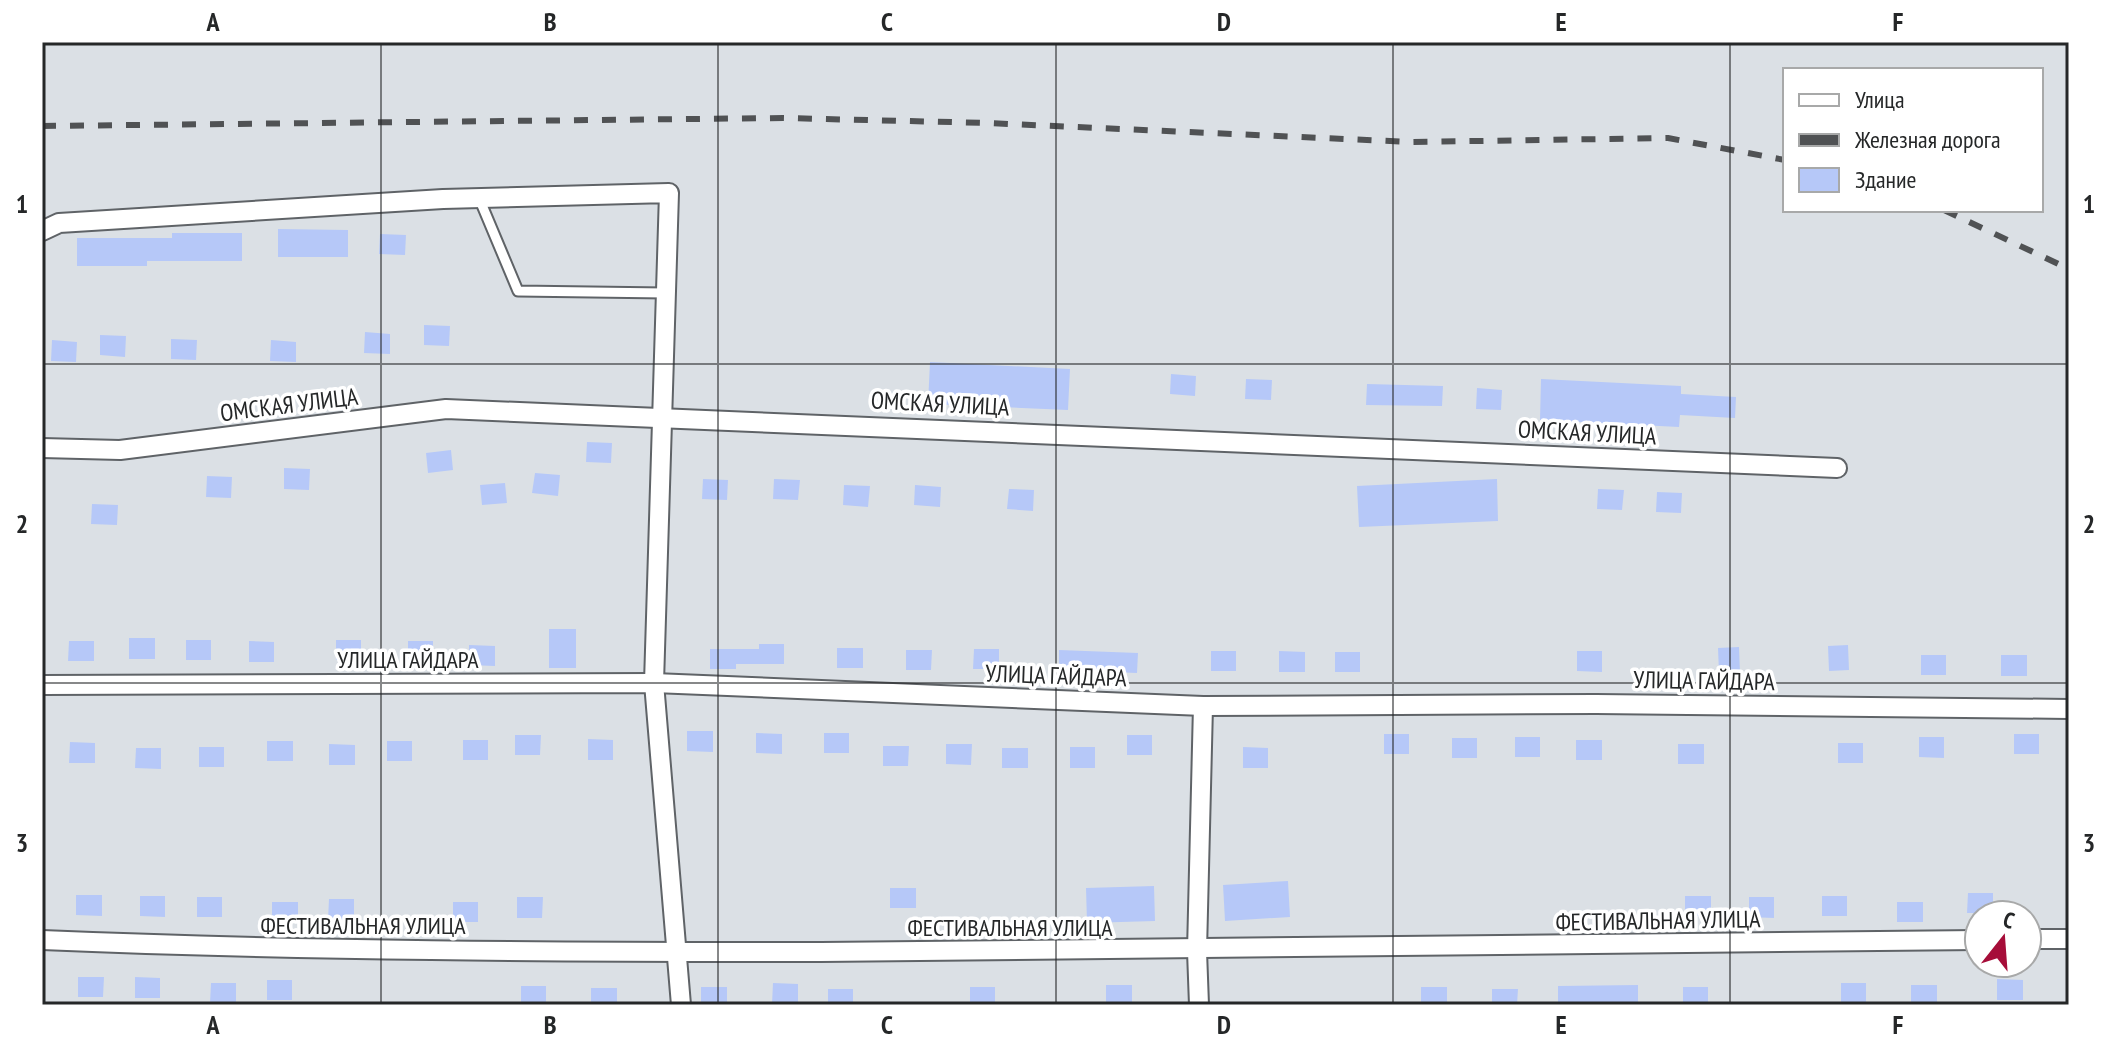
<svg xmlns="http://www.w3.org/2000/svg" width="2111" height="1047" font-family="'PT Sans Narrow',sans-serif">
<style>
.building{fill:#b6c8f8}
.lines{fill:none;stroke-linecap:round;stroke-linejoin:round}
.lane-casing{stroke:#5f6367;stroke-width:13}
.street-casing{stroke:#5f6367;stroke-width:22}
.lane{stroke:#fff;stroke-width:9}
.street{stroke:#fff;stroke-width:18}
.rail{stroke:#505254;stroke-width:6;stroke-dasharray:14 14;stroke-linecap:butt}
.grid{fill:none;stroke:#252728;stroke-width:2;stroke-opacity:0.55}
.labels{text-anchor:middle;stroke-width:7;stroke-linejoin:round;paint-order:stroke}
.street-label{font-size:24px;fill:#252728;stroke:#fff}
.neatline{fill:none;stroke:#252728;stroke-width:3}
.grid-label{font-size:26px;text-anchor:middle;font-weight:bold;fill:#252728}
</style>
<rect width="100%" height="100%" fill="#dbe0e5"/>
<g class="building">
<path d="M278 229 348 230V257H278Z"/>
<path d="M172 233H242V261H147V266H77V238H172Z"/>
<path d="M380 234 406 235 405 255 379 254Z"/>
<path d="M424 325 450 326 449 346 424 345Z"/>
<path d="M365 332 390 334V354L364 353Z"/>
<path d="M100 335 126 336 125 357 100 355Z"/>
<path d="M171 339 197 340 196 360 171 359Z"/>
<path d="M52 340 77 342 76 362 51 361Z"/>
<path d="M271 340 296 342V362L270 361Z"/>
<path d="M930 362 1070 369 1068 410 928 404Z"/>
<path d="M1171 374 1196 376 1195 396 1170 394Z"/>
<path d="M1246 379 1272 380 1271 400 1245 399Z"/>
<path d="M1541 379 1681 386V394L1736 397 1735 418 1680 415 1679 427 1540 420Z"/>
<path d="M1367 384 1443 386 1442 406 1366 405Z"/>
<path d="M1477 388 1502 390 1501 410 1476 409Z"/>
<path d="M587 442 612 443 611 463 586 462Z"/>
<path d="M451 450 453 470 428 473 426 453Z"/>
<path d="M284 468 310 469 309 490 284 489Z"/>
<path d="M535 473 560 475 558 496 532 493Z"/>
<path d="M207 476 232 477 231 498 206 497Z"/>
<path d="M703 479 728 480 727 500 702 499Z"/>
<path d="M774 479 800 480 798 500 773 499Z"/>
<path d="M1497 479 1498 521 1359 527 1357 486Z"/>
<path d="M505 483 507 503 482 505 480 485Z"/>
<path d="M844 485 870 486 868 507 843 505Z"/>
<path d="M915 485 941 487 940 507 914 505Z"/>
<path d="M1009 489 1034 490 1033 511 1007 509Z"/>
<path d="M1598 489 1624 490 1622 510 1597 509Z"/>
<path d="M1657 492 1682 493 1681 513 1656 512Z"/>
<path d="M92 504 118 505 117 525 91 524Z"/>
<rect x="549" y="629" width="27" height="39"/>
<rect x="129" y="638" width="26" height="21"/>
<rect x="186" y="640" width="25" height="20"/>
<rect x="336" y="640" width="25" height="20"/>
<path d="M69 641H94V661H68Z"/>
<path d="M249 641 274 642V662H249Z"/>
<rect x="408" y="641" width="25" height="20"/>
<path d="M759 644H784V664H736V669H710V649H759Z"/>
<path d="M469 645 495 646V666L469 665Z"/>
<path d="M1848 645 1849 670 1829 671 1828 646Z"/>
<path d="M1739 647 1740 673H1719L1718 648Z"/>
<rect x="837" y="648" width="26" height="20"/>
<path d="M974 649H999V669H973Z"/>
<path d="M906 650H932L931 670H906Z"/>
<path d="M1059 650 1138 653 1137 673 1059 670Z"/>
<rect x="1211" y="651" width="25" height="20"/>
<path d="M1279 651 1305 652V672H1279Z"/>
<path d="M1577 651H1602V672L1577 671Z"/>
<rect x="1335" y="652" width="25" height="20"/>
<rect x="1921" y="655" width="25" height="20"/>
<rect x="2001" y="655" width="26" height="21"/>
<path d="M687 731H713V752L687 751Z"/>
<path d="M756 733 782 734V754L756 753Z"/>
<rect x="824" y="733" width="25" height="20"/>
<rect x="1384" y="734" width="25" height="20"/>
<rect x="2014" y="734" width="25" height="20"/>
<path d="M515 735H541L540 755H515Z"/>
<rect x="1127" y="735" width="25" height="20"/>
<rect x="1515" y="737" width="25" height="20"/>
<path d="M1919 737H1944V758L1919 757Z"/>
<rect x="1452" y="738" width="25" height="20"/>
<path d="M588 739 613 740V760H588Z"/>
<rect x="463" y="740" width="25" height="20"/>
<rect x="1576" y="740" width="26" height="20"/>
<rect x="267" y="741" width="26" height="20"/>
<rect x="387" y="741" width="25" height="20"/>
<path d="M70 742 95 743V763H69Z"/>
<rect x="1838" y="743" width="25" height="20"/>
<path d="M329 744 355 745V765H329Z"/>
<path d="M946 744H972L971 765 946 764Z"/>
<rect x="1678" y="744" width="26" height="20"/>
<path d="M883 746H909L908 766H883Z"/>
<rect x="199" y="747" width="25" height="20"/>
<rect x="1070" y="747" width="25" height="21"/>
<path d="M1243 747 1268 748V768H1243Z"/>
<path d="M136 748H161V769L135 768Z"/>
<rect x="1002" y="748" width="26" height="20"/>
<path d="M1288 881 1290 917 1225 921 1223 885Z"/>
<path d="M1154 886 1155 921 1087 923 1086 888Z"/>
<rect x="890" y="888" width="26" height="20"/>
<path d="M1968 893H1993V913H1967Z"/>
<path d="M76 895H102V916L76 915Z"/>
<path d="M140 896H165V917L140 916Z"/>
<rect x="1685" y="896" width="26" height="20"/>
<rect x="1822" y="896" width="25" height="20"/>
<rect x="197" y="897" width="25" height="20"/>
<path d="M517 897H543L542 918H517Z"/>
<path d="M1749 897H1774V918L1749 917Z"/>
<path d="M329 899H354V920H328Z"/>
<path d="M272 902H298V923L272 922Z"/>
<rect x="453" y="902" width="25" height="20"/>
<rect x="1897" y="902" width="26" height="20"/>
<path d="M78 977H104L103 997H78Z"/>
<path d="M135 977 160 978V998H135Z"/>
<path d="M1997 979 2023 980V1000H1997Z"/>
<rect x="267" y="980" width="25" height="20"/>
<path d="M211 983H236V1003H210Z"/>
<path d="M773 983 798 984V1004H772Z"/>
<rect x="1841" y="983" width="25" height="20"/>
<rect x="1106" y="985" width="26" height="20"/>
<path d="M1638 985V1005H1558V986Z"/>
<rect x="1911" y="985" width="26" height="20"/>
<rect x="521" y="986" width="25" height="19"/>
<rect x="701" y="987" width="26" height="18"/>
<rect x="970" y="987" width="25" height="18"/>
<rect x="1421" y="987" width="26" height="18"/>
<rect x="1683" y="987" width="25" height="18"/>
<rect x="591" y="988" width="26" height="17"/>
<rect x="828" y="989" width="25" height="16"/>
<path d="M1492 989H1518L1517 1005H1492Z"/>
</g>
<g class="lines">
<defs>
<path id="lane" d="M479 198 518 291 665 293"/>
<g id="street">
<path d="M42 231 59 223 443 199 669 193 654 683 681 1005"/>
<path d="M42 448 120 450 446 409 1837 468"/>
<path d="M42 685 654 683 1203 706 1596 704 2069 709"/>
<path d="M2027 939H2069"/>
<path d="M42 940C302 951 561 952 821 952 1207 951 1593 946 1979 940"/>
<path d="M1199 1005 1197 951 1203 706"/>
</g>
</defs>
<use href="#lane" class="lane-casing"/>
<use href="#street" class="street-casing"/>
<use href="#lane" class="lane"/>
<use href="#street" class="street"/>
<g class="rail">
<path d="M42 126 783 118 988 123 1412 142 1668 138 1785 160"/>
<path d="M1944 210 2069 269"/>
</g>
</g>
<path class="grid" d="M381 42V1005M718 42V1005M1056 42V1005M1393 42V1005M1730 42V1005M42 364H2069M42 683H2069"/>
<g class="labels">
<g class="street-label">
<text transform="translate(940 404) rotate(3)" y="8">ОМСКАЯ УЛИЦА</text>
<text transform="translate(289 405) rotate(-7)" y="8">ОМСКАЯ УЛИЦА</text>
<text transform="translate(1587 433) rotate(3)" y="8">ОМСКАЯ УЛИЦА</text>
<text x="408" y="668">УЛИЦА ГАЙДАРА</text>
<text transform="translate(1056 676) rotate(2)" y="8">УЛИЦА ГАЙДАРА</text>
<text transform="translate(1704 681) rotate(1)" y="8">УЛИЦА ГАЙДАРА</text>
<text transform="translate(1658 921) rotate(-1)" y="8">ФЕСТИВАЛЬНАЯ УЛИЦА</text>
<text x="363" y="934">ФЕСТИВАЛЬНАЯ УЛИЦА</text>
<text x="1010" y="936">ФЕСТИВАЛЬНАЯ УЛИЦА</text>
</g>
</g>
<rect width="2111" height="1047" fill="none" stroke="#ffffff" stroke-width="88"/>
<rect x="1783" y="68" width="260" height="144" fill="#ffffff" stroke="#a8a9a9" stroke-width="2"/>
<rect x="1799" y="94" width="40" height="12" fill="#ffffff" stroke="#a8a9a9" stroke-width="2"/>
<text x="1855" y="108" font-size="24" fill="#252728">Улица</text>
<rect x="1799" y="134" width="40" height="12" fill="#505254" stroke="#a8a9a9" stroke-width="2"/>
<text x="1855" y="148" font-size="24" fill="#252728">Железная дорога</text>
<rect x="1799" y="168" width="40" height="24" fill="#b6c8f8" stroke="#a8a9a9" stroke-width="2"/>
<text x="1855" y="188" font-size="24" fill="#252728">Здание</text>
<g transform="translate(2003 939) rotate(17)"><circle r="38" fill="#ffffff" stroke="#a8a9a9" stroke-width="2"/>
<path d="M0-6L14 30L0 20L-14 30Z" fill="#a60d39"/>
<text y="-12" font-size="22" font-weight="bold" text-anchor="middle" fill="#252728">С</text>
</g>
<rect x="44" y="44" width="2023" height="959" class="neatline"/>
<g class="grid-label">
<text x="213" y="31">A</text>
<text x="550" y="31">B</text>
<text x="887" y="31">C</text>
<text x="1224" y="31">D</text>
<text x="1561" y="31">E</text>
<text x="1898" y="31">F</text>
<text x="22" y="213">1</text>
<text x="2089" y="213">1</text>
<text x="22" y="533">2</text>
<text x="2089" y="533">2</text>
<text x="22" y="852">3</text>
<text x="2089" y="852">3</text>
<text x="213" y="1034">A</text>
<text x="550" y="1034">B</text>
<text x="887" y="1034">C</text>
<text x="1224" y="1034">D</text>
<text x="1561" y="1034">E</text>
<text x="1898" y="1034">F</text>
</g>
</svg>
